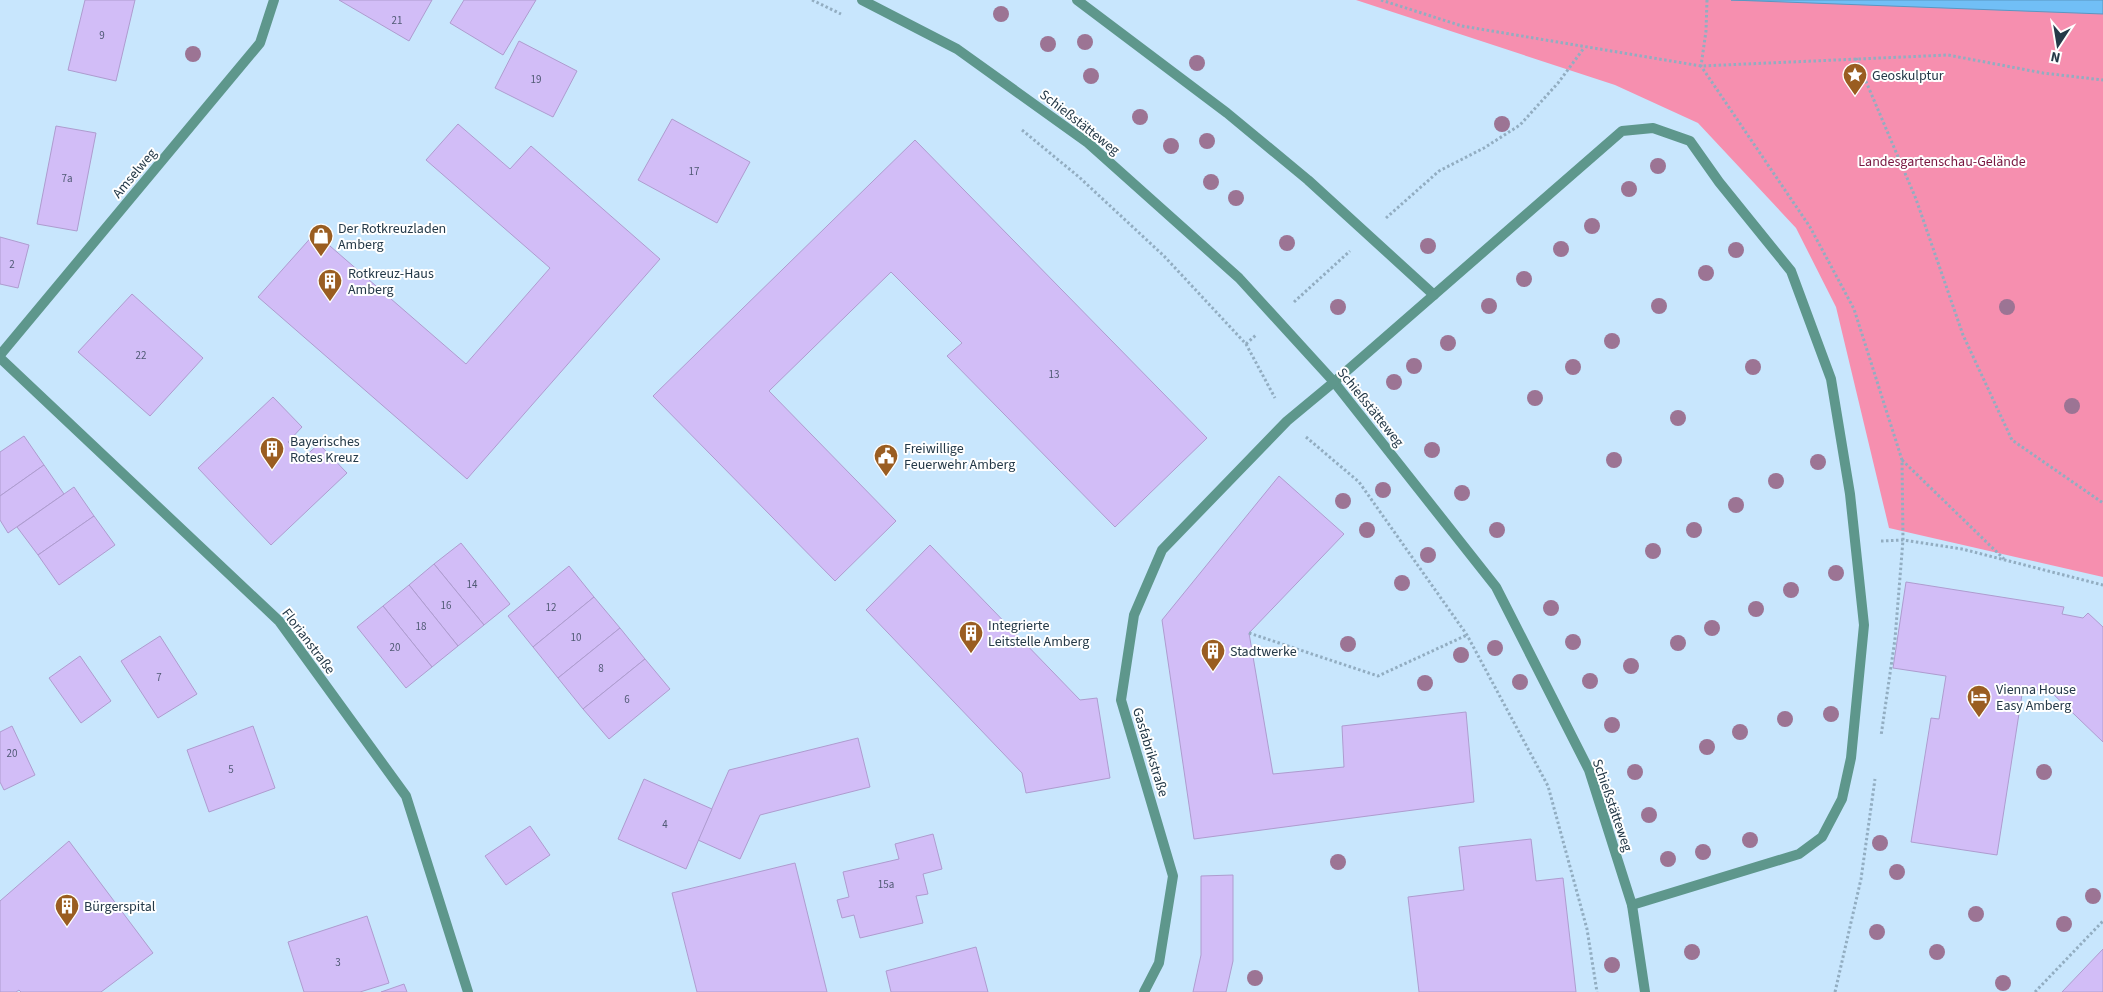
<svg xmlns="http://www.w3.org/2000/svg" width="2103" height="992" font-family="'Source Sans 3',sans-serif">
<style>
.green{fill:#f68faf}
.water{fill:#71bff6;stroke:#5a97c2}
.building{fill:#d2bdf7;stroke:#ae9ccf}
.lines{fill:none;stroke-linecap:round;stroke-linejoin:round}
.path{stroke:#92adc1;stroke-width:3;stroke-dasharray:2.5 2.5;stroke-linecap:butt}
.service{stroke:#5e978c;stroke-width:10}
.minor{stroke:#5e978c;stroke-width:10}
.tree{fill:#9c7494}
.labels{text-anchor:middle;stroke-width:4;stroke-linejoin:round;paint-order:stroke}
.number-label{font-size:11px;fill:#505a74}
.poi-label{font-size:14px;fill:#243948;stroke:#fff;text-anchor:start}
.street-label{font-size:14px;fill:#243948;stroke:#fff}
.park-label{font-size:14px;fill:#78163f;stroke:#fff}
</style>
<rect width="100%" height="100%" fill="#c8e6fd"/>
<path class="green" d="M1356 0H2103V577L1889 528 1836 307 1796 228 1698 123 1615 85Z"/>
<path class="water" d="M1731 0H2103V14Z"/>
<g class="building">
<path d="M85 0H135L116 81 68 70Z"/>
<path d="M339 0H432L409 41Z"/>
<path d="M464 0H536L503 55 450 23Z"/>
<path d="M519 41 577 71 553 117 495 88Z"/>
<path d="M672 119 750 162 717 223 638 180Z"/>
<path d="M458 124 510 169 531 146 660 259 467 479 258 297 315 233 466 364 550 268 426 160Z"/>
<path d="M56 126 96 133 77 231 37 224Z"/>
<path d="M915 140 1207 438 1115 527 947 356 962 343 891 272 769 391 896 521 835 581 653 396Z"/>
<path d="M0 237 29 245 18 288 0 284Z"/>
<path d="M132 294 203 358 150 416 78 352Z"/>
<path d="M273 397 302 427 288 442 303 458 319 444 347 473 271 545 198 468Z"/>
<path d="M24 436 44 465 0 496V452Z"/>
<path d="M44 465 64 494 8 533 0 520V496Z"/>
<path d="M1279 476 1344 534 1249 633 1273 774 1344 767 1342 726 1466 712 1474 802 1194 839 1162 620Z"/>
<path d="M74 487 94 516 38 555 17 527Z"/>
<path d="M94 516 115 545 59 585 38 555Z"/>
<path d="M461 543 510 604 484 625 434 564Z"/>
<path d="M930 545 1080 700 1097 698 1110 778 1026 793 1022 773 866 610Z"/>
<path d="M434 564 484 625 458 646 409 585Z"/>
<path d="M569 566 594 597 533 647 508 616Z"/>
<path d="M1906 582 2064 607 2062 614 2083 618 2088 613 2103 627V742L2051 692 2023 688 1997 855 1911 842 1931 718 1939 719 1946 676 1893 668Z"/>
<path d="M409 585 458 646 432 667 383 606Z"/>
<path d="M594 597 620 628 558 678 533 647Z"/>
<path d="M383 606 432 667 406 688 357 627Z"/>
<path d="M620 628 645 659 583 709 558 678Z"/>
<path d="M160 636 197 694 158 718 121 661Z"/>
<path d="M80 656 111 701 81 723 49 678Z"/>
<path d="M645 659 670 689 609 739 583 709Z"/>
<path d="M12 726 35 775 4 790 0 782V732Z"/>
<path d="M253 726 275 788 209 812 187 750Z"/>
<path d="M858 738 870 787 760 815 740 859 698 840 729 770Z"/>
<path d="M644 779 712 809 686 869 618 839Z"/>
<path d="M530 826 550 855 506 885 485 856Z"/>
<path d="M933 834 942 869 923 874 928 894 916 896 923 923 860 938 854 915 842 918 837 900 849 897 843 872 899 859 895 844Z"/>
<path d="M1531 839 1536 881 1563 878 1576 992H1419L1408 897 1464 890 1459 847Z"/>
<path d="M69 841 153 953 101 992H21L19 990 16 992H0V901Z"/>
<path d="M795 863 827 992H697L672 893Z"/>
<path d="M1233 875V961L1226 992H1193L1201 955V876Z"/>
<path d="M367 916 389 983 360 992H304L288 942Z"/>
<path d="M976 947 988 992H891L886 971Z"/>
<path d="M2103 949V992H2062Z"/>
<path d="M404 984 407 992H381Z"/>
</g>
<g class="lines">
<g class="path">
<path d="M812 0 841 14"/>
<path d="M1381 0 1462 26 1701 66 1948 55 2043 73 2103 80"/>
<path d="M1707 0 1706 31 1701 66 1810 227 1854 309 1902 460 1903 540 1895 639 1881 736"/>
<path d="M1856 58 1916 199 1963 335 2012 440 2103 503"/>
<path d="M1022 130 1079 177 1164 256 1246 344 1275 398"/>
<path d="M1386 218 1439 171 1484 148 1520 125 1558 83 1584 48"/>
<path d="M1294 302 1350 251"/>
<path d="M1246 344 1257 334"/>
<path d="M1306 437 1359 482 1467 635 1548 786 1587 929 1597 992"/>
<path d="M1902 460 2004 559"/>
<path d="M1881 541 1903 540 1962 549 2103 585"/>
<path d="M1249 633 1378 676 1467 635"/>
<path d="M1835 992 1861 879 1875 779"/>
<path d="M2035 992 2103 921"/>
</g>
<g class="service">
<path d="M1077 0 1227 113 1308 180 1434 295"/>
<path d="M1334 382 1622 131 1653 128 1690 141 1719 182 1791 271 1831 379 1850 494 1864 625 1851 758 1842 799 1822 837 1799 854 1632 905"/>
</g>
<g class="minor">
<path d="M862 0 957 49 1088 143 1239 278 1334 382 1496 587 1589 770 1632 905 1645 992"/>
<path d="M0 355 260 43 274 0"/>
<path d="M0 358 279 621 406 796 468 992"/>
<path d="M1144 992 1159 963 1173 876 1121 700 1134 615 1162 550 1287 421 1334 382"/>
</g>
</g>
<g class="tree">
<circle cx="1001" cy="14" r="8"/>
<circle cx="1085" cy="42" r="8"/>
<circle cx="1048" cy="44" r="8"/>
<circle cx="193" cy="54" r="8"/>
<circle cx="1197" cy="63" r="8"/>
<circle cx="1091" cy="76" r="8"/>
<circle cx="1140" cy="117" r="8"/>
<circle cx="1502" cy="124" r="8"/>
<circle cx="1207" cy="141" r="8"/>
<circle cx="1171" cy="146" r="8"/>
<circle cx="1658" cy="166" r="8"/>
<circle cx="1211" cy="182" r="8"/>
<circle cx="1629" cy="189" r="8"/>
<circle cx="1236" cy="198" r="8"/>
<circle cx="1592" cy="226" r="8"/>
<circle cx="1287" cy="243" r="8"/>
<circle cx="1428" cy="246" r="8"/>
<circle cx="1561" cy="249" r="8"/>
<circle cx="1736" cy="250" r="8"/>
<circle cx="1706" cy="273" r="8"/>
<circle cx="1524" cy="279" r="8"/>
<circle cx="1489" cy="306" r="8"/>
<circle cx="1659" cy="306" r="8"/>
<circle cx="1338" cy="307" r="8"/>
<circle cx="2007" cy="307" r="8"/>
<circle cx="1612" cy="341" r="8"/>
<circle cx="1448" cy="343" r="8"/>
<circle cx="1414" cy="366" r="8"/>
<circle cx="1573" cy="367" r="8"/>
<circle cx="1753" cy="367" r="8"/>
<circle cx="1394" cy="382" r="8"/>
<circle cx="1535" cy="398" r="8"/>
<circle cx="2072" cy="406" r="8"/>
<circle cx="1678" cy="418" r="8"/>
<circle cx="1432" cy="450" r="8"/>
<circle cx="1614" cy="460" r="8"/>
<circle cx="1818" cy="462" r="8"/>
<circle cx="1776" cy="481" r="8"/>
<circle cx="1383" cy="490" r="8"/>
<circle cx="1462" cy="493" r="8"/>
<circle cx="1343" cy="501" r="8"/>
<circle cx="1736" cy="505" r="8"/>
<circle cx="1367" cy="530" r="8"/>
<circle cx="1497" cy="530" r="8"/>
<circle cx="1694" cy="530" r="8"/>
<circle cx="1653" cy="551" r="8"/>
<circle cx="1428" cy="555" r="8"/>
<circle cx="1836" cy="573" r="8"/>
<circle cx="1402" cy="583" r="8"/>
<circle cx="1791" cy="590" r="8"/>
<circle cx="1551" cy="608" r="8"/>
<circle cx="1756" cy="609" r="8"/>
<circle cx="1712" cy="628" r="8"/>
<circle cx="1573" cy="642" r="8"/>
<circle cx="1678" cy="643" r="8"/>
<circle cx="1348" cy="644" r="8"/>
<circle cx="1495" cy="648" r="8"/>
<circle cx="1461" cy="655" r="8"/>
<circle cx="1631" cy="666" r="8"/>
<circle cx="1590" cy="681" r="8"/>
<circle cx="1520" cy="682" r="8"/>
<circle cx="1425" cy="683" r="8"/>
<circle cx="1831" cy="714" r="8"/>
<circle cx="1785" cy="719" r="8"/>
<circle cx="1612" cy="725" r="8"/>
<circle cx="1740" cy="732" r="8"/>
<circle cx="1707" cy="747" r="8"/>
<circle cx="1635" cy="772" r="8"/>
<circle cx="2044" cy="772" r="8"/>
<circle cx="1649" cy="815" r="8"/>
<circle cx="1750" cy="840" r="8"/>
<circle cx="1880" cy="843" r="8"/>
<circle cx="1703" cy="852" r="8"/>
<circle cx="1668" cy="859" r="8"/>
<circle cx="1338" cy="862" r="8"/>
<circle cx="1897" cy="872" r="8"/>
<circle cx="2093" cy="896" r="8"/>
<circle cx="1976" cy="914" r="8"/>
<circle cx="2064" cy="924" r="8"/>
<circle cx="1877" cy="932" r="8"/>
<circle cx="1692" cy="952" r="8"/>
<circle cx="1937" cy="952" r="8"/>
<circle cx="1612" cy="965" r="8"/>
<circle cx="1255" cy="978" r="8"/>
<circle cx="2003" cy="983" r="8"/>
</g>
<defs>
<symbol id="sight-pin" viewBox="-11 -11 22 30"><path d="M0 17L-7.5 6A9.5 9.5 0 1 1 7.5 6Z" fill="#9a5d21" stroke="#fff"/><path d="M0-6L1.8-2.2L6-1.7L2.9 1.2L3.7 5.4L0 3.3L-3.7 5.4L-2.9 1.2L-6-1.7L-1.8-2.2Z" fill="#fff"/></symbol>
<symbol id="shop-pin" viewBox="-11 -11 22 30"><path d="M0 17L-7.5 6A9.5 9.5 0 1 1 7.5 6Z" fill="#9a5d21" stroke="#fff"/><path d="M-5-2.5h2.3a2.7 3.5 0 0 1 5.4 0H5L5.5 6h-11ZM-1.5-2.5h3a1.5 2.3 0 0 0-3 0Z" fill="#fff"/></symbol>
<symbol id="building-pin" viewBox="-11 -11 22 30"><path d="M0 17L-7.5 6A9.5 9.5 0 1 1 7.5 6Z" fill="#9a5d21" stroke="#fff"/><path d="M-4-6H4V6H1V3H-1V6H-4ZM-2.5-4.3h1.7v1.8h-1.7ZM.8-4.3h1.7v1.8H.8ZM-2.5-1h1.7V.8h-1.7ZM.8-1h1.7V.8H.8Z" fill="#fff"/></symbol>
<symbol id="civic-pin" viewBox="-11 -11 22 30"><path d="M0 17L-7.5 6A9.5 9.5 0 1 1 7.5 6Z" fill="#9a5d21" stroke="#fff"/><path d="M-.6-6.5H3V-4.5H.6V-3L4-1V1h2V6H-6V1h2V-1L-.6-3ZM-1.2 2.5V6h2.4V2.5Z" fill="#fff"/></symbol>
<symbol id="hotel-pin" viewBox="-11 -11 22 30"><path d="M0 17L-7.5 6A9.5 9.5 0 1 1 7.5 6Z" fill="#9a5d21" stroke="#fff"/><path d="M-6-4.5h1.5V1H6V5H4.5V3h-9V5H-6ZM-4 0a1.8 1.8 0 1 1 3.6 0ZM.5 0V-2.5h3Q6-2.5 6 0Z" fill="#fff"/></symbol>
</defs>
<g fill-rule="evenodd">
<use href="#sight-pin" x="1841" y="61" width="28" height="38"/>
<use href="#shop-pin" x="307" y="222" width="28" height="38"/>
<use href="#building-pin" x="316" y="267" width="28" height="38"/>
<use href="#building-pin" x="258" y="435" width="28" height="38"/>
<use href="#civic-pin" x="872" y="442" width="28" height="38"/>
<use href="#building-pin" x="957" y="619" width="28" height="38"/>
<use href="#building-pin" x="1199" y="637" width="28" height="38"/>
<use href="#hotel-pin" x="1965" y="683" width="28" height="38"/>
<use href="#building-pin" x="53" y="892" width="28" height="38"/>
</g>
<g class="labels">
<g class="number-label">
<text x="397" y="24">21</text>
<text x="102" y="39">9</text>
<text x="536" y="83">19</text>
<text x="694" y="175">17</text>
<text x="67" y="182">7a</text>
<text x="12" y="268">2</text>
<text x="141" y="359">22</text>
<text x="1054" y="378">13</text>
<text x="472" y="588">14</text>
<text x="446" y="609">16</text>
<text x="551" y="611">12</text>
<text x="421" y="630">18</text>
<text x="576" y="641">10</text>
<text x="395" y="651">20</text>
<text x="601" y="672">8</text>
<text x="159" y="681">7</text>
<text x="627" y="703">6</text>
<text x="12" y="757">20</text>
<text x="231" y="773">5</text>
<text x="665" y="828">4</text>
<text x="886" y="888">15a</text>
<text x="338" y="966">3</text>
</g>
<g class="poi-label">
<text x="1872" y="80">Geoskulptur</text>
<text x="338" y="233">Der Rotkreuzladen<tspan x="338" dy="16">Amberg</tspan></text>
<text x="348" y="278">Rotkreuz-Haus<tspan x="348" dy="16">Amberg</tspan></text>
<text x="290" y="446">Bayerisches<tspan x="290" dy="16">Rotes Kreuz</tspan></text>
<text x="904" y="453">Freiwillige<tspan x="904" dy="16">Feuerwehr Amberg</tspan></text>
<text x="988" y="630">Integrierte<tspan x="988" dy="16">Leitstelle Amberg</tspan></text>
<text x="1230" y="656">Stadtwerke</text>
<text x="1996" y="694">Vienna House<tspan x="1996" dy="16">Easy Amberg</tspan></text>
<text x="84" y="911">Bürgerspital</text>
</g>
<g class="street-label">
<text transform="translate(1080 122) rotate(38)" y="5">Schießstätteweg</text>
<text transform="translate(134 173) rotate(-50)" y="5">Amselweg</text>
<text transform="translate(1371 407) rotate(51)" y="5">Schießstätteweg</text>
<text transform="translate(309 641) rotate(53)" y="5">Florianstraße</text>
<text transform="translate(1151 752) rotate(73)" y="5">Gasfabrikstraße</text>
<text transform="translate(1613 805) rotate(71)" y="5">Schießstätteweg</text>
</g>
<g class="park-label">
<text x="1942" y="166">Landesgartenschau-Gelände</text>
</g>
</g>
<g transform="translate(2058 45) rotate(192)" stroke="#ffffff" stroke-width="4" paint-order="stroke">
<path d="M0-4L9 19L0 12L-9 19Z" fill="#243948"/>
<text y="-8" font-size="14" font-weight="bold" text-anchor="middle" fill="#243948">N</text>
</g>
</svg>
